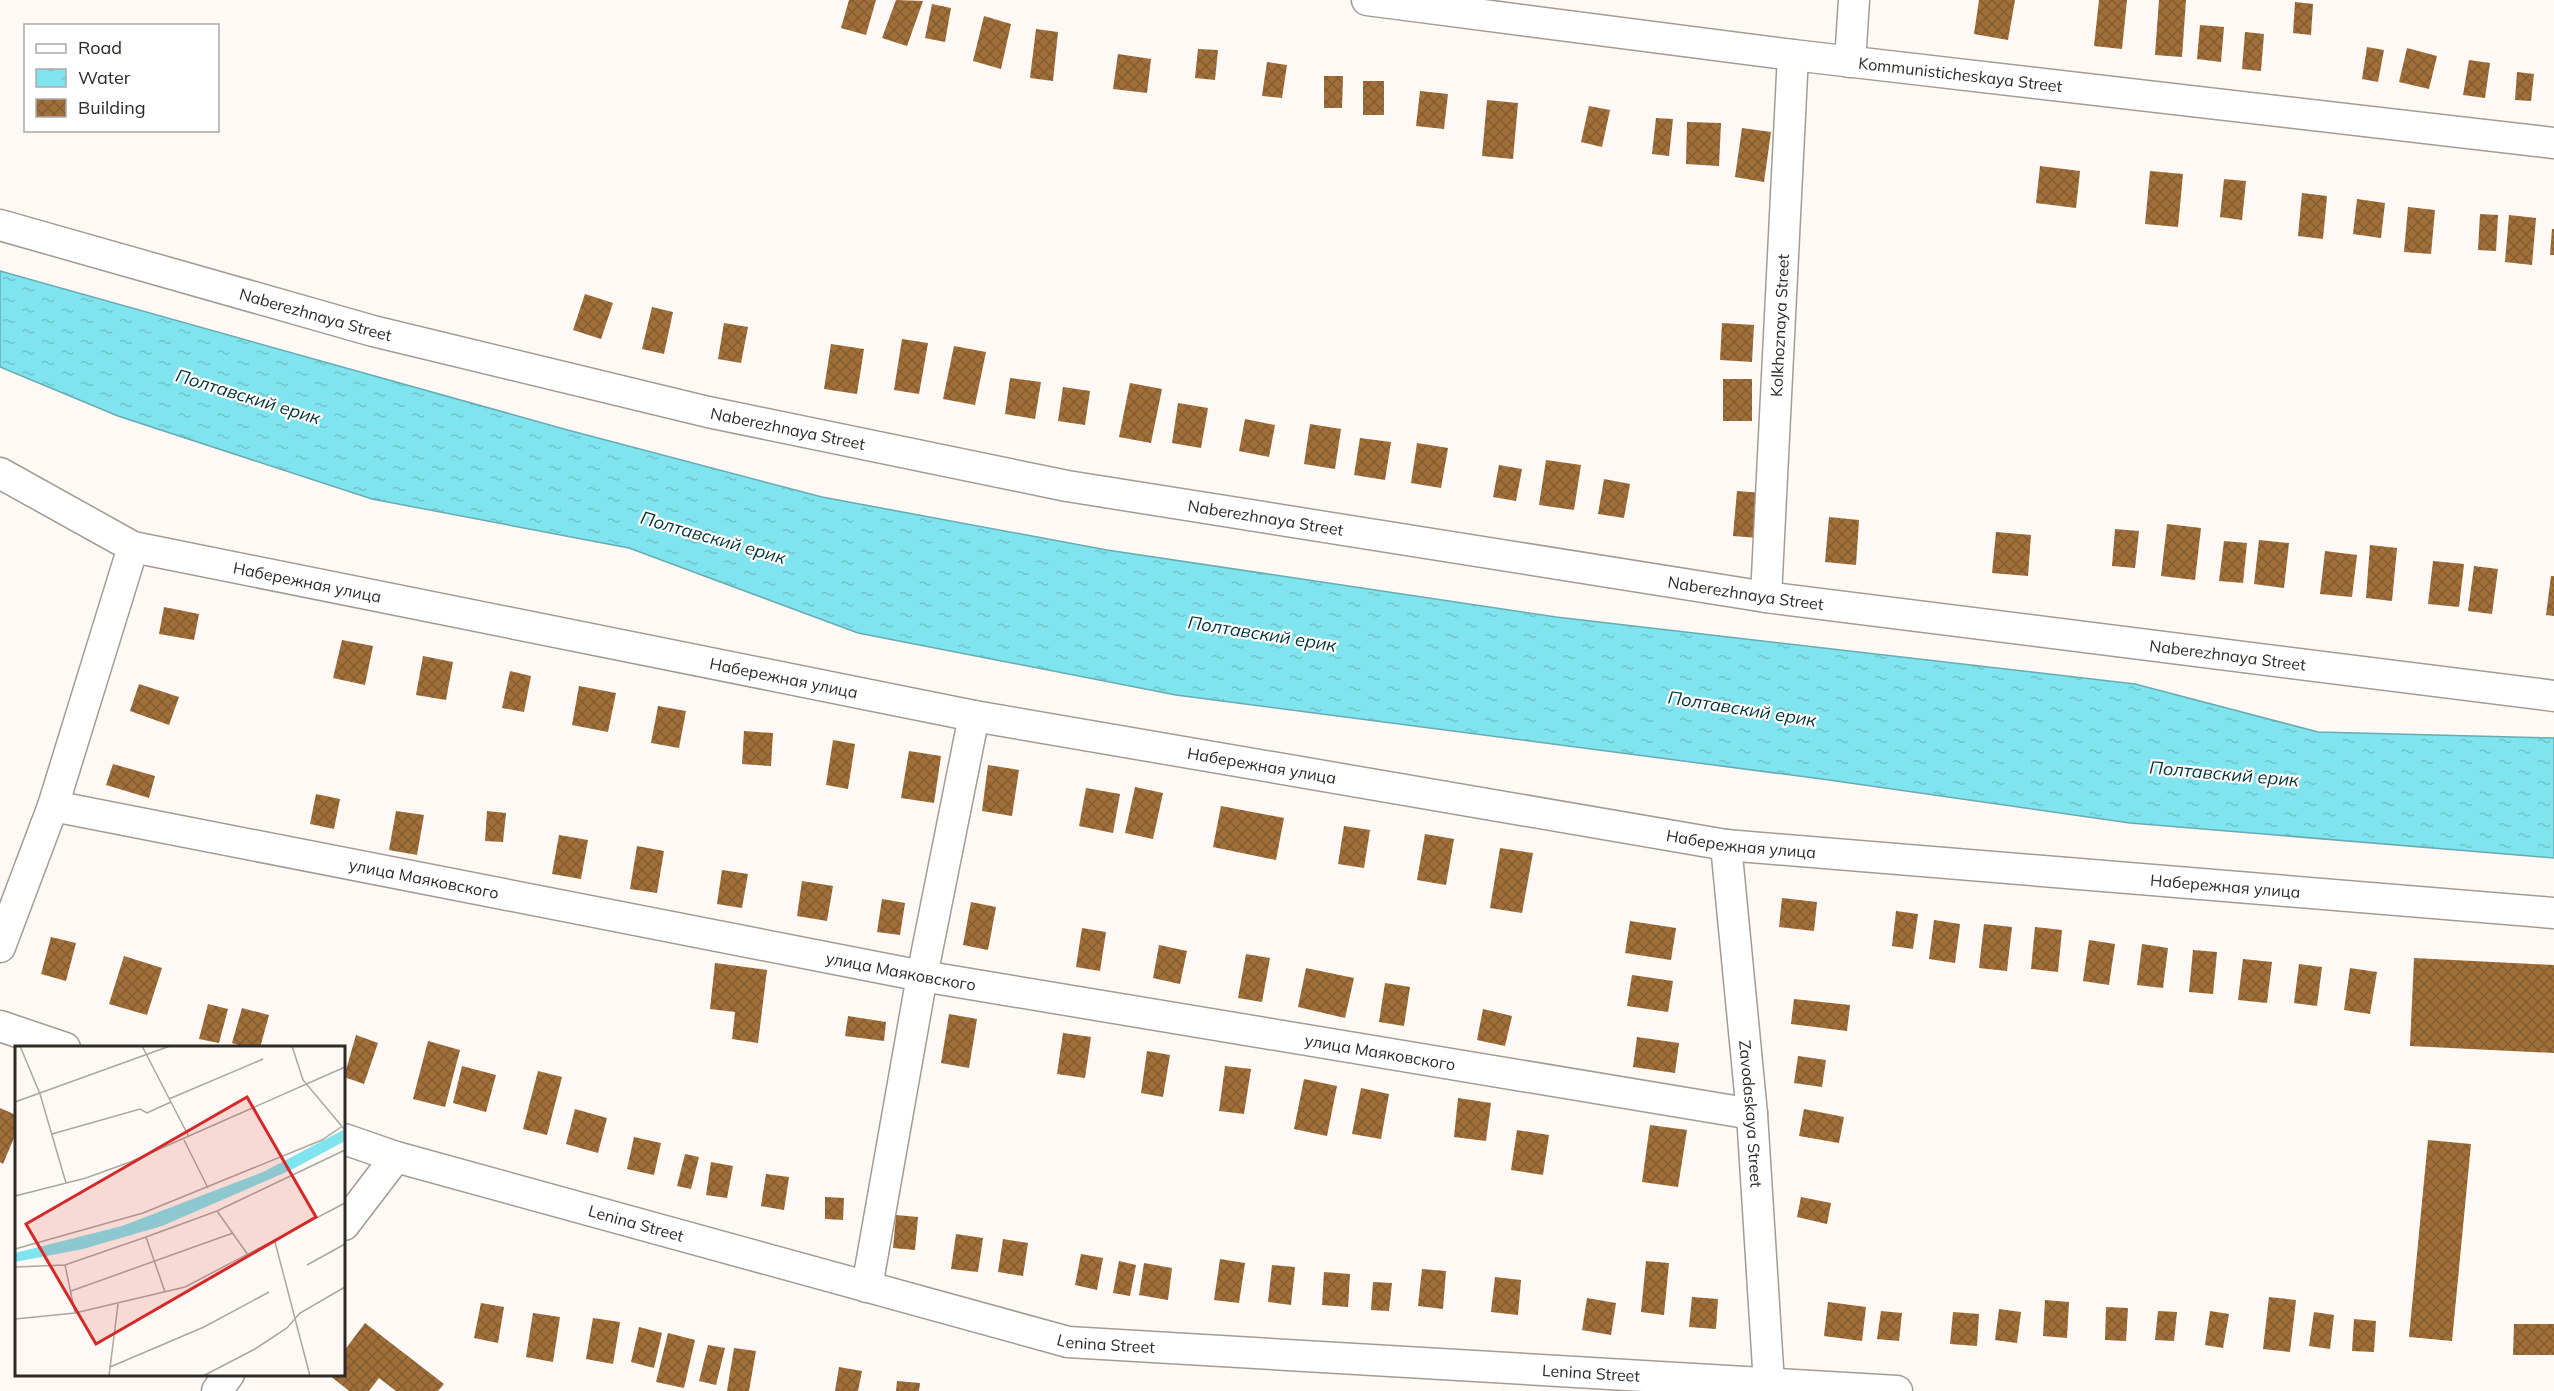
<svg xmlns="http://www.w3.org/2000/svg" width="2554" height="1391" font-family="Mulish,sans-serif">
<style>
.water{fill:url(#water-ripples);stroke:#67acb2;stroke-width:1.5}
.building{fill:url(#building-cross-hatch)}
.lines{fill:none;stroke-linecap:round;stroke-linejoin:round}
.minor-casing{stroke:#a39b94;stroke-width:33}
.minor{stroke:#fff;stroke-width:30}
.labels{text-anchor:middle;stroke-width:4.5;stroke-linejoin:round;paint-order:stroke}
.street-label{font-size:16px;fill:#2d2a27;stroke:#fff}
.water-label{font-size:18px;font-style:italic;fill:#003337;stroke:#fff}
.inset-road{fill:none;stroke:#aaa6a2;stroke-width:1.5}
.view{fill:#d62828;fill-opacity:0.15;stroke:#d62828;stroke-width:3}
.inset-edge{fill:none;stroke:#2d2a27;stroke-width:3}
</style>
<defs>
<pattern id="water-ripples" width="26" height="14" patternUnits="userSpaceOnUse" patternTransform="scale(1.5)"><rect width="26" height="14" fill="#80e4ee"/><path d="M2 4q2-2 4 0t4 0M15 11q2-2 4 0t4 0" fill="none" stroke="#6fc4cc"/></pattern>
<pattern id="building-cross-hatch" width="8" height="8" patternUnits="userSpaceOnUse" patternTransform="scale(1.5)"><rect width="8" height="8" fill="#a16f39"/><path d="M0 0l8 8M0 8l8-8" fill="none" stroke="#845b30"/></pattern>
</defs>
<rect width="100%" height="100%" fill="#fef9f4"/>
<path class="water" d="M0 271 564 429 822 497 1107 550 1556 617 2135 684 2318 732 2554 738V858L2130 823 1829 780 1176 695 858 633 629 548 372 499 118 416 0 367Z"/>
<g class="building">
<path d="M849 0H876L866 35 841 28Z"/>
<path d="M896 0 923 1 907 46 882 38Z"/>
<path d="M1979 0H2015L2008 40 1974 34Z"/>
<path d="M2099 0H2127L2122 49 2094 46Z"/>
<path d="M2159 0H2186L2182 57 2155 55Z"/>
<path d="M2295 2 2313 4 2311 35 2293 33Z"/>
<path d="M932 4 951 8 945 42 925 38Z"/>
<path d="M984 16 1011 24 1001 69 973 61Z"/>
<path d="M2200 25 2224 27 2221 62 2197 59Z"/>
<path d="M1036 29 1058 32 1053 81 1030 78Z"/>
<path d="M2245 32 2264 34 2261 71 2242 69Z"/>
<path d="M2367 47 2384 50 2378 82 2362 79Z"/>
<path d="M2407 48 2437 56 2429 89 2399 82Z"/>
<path d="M1198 49 1218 50 1215 80 1195 78Z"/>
<path d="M1118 54 1151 59 1147 93 1113 89Z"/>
<path d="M2469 60 2490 63 2485 98 2463 95Z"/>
<path d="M1267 62 1287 65 1282 98 1262 96Z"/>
<path d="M2517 72 2534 74 2531 101 2515 100Z"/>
<path d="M1324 76H1343L1342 108H1324Z"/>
<rect x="1363" y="81" width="21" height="34"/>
<path d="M1420 91 1448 94 1444 129 1416 126Z"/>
<path d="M1487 100 1518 103 1513 159 1482 156Z"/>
<path d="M1589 106 1610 110 1602 147 1581 142Z"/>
<path d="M1656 118 1673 119 1669 156 1652 154Z"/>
<path d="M1687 122 1721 123 1719 166 1686 164Z"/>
<path d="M1742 128 1771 132 1764 182 1735 177Z"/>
<path d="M2040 166 2080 171 2076 208 2036 203Z"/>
<path d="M2150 171 2183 174 2178 227 2145 224Z"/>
<path d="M2224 179 2246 181 2242 220 2220 217Z"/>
<path d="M2302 193 2327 196 2323 239 2298 236Z"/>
<path d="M2357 199 2385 203 2381 238 2353 234Z"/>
<path d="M2408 207 2435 210 2431 254 2404 252Z"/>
<path d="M2480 214 2498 215 2496 251 2478 250Z"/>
<path d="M2509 215 2536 218 2532 265 2505 262Z"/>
<path d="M2552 229H2554V255H2550Z"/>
<path d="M585 294 613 303 601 339 573 330Z"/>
<path d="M652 307 673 312 664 354 642 349Z"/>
<path d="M724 323 748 327 741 363 718 359Z"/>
<path d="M1722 323 1754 325 1752 362 1720 360Z"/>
<path d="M902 339 928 343 919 394 894 390Z"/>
<path d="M831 344 864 349 857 394 824 389Z"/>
<path d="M954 346 986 352 975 405 943 399Z"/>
<path d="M1010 378 1041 382 1035 419 1005 414Z"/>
<rect x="1723" y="379" width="29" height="42"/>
<path d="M1130 383 1162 389 1151 443 1119 437Z"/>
<path d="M1063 387 1090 391 1085 425 1058 421Z"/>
<path d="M1178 403 1208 408 1201 448 1172 443Z"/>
<path d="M1245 419 1275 425 1269 457 1239 451Z"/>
<path d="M1310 424 1341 429 1335 469 1304 464Z"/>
<path d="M1360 438 1391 442 1385 480 1354 475Z"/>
<path d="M1417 443 1448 448 1441 488 1411 483Z"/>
<path d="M1546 460 1581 465 1574 510 1539 505Z"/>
<path d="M1499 465 1522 469 1516 501 1493 497Z"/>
<path d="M1604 479 1630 484 1624 518 1598 514Z"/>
<path d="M1737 491 1763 493 1759 538 1733 536Z"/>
<path d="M1829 517 1859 520 1856 565 1825 562Z"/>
<path d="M2167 524 2201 528 2195 580 2161 576Z"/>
<path d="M2115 529 2139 531 2135 568 2112 566Z"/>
<path d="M1996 532 2031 535 2028 576 1992 573Z"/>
<path d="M2259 540 2289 543 2284 588 2254 584Z"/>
<path d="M2224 541 2247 543 2243 583 2219 581Z"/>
<path d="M2370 545 2397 548 2392 601 2366 598Z"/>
<path d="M2325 551 2357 555 2352 597 2320 594Z"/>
<path d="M2433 561 2464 564 2459 607 2428 604Z"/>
<path d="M2474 566 2498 569 2492 614 2468 611Z"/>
<path d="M2551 576H2554V616L2546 615Z"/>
<path d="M164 607 199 614 194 640 159 634Z"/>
<path d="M342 640 373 646 365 685 333 678Z"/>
<path d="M423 656 453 662 446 700 416 695Z"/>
<path d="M510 671 531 676 524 712 502 708Z"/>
<path d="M139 684 179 697 169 725 130 711Z"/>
<path d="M579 686 616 693 608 732 572 725Z"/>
<path d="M658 706 686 711 679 748 651 743Z"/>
<path d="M744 731 773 733 771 766 742 764Z"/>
<path d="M833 740 855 744 848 789 826 785Z"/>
<path d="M909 751 941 756 934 803 901 798Z"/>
<path d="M113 764 155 776 149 798 106 785Z"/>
<path d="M988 765 1019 770 1012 816 982 811Z"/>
<path d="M1135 787 1163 793 1153 839 1125 833Z"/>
<path d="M1086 788 1120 794 1113 833 1079 826Z"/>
<path d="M316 794 340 799 334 829 310 824Z"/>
<path d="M1221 806 1284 818 1276 860 1213 847Z"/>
<path d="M396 811 424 815 417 855 389 850Z"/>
<path d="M487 811 506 813 503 842 485 841Z"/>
<path d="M1344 826 1370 830 1364 868 1338 864Z"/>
<path d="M1425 834 1454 839 1446 885 1417 880Z"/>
<path d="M559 835 588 840 581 879 552 874Z"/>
<path d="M637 846 664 851 657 893 630 889Z"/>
<path d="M1500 848 1533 853 1522 913 1490 908Z"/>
<path d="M722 870 748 874 742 908 717 904Z"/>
<path d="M802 881 833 886 827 921 797 916Z"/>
<path d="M1782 898 1817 902 1814 931 1779 927Z"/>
<path d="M882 899 905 903 900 935 877 932Z"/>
<path d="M971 902 996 907 988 950 963 945Z"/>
<path d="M1896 911 1918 914 1913 949 1892 946Z"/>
<path d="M1934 920 1960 924 1955 963 1929 959Z"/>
<path d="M1630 921 1676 928 1671 960 1625 953Z"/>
<path d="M1984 924 2012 927 2007 971 1979 968Z"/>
<path d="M2035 927 2062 930 2058 972 2031 969Z"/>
<path d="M1082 928 1106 932 1100 971 1076 967Z"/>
<path d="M51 937 76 943 66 981 41 974Z"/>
<path d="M2089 940 2115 944 2109 985 2083 981Z"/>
<path d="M2142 944 2168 948 2163 988 2137 985Z"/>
<path d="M1159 945 1187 951 1180 984 1153 978Z"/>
<path d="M2193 950 2217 952 2213 994 2189 992Z"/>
<path d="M1246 954 1270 958 1262 1002 1238 998Z"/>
<path d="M124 956 162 968 147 1015 109 1004Z"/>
<path d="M2414 958 2554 965V1053L2410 1046Z"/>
<path d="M2243 959 2272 962 2267 1003 2238 1000Z"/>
<path d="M715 963 767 970 758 1043 732 1039 735 1012 710 1009Z"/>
<path d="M2299 964 2322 967 2317 1006 2294 1003Z"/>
<path d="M1306 968 1354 978 1345 1018 1298 1007Z"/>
<path d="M2350 968 2377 972 2370 1014 2344 1010Z"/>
<path d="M1632 975 1673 981 1668 1012 1627 1006Z"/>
<path d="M1385 983 1410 987 1404 1026 1379 1022Z"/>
<path d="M1794 999 1850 1005 1847 1031 1791 1024Z"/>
<path d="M208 1004 228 1009 219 1043 199 1039Z"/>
<path d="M242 1008 269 1015 260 1048H248L232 1043Z"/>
<path d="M1483 1009 1512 1016 1505 1046 1477 1040Z"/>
<path d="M949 1014 977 1019 969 1068 941 1063Z"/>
<path d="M848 1016 886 1022 884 1041 845 1036Z"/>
<path d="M1063 1033 1091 1037 1085 1078 1057 1074Z"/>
<path d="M356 1035 378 1043 364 1084 344 1077Z"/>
<path d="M1637 1037 1679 1043 1675 1073 1633 1067Z"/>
<path d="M428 1041 460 1050 445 1107 413 1099Z"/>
<path d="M1147 1051 1170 1055 1163 1097 1141 1093Z"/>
<path d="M1798 1056 1826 1060 1822 1087 1794 1083Z"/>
<path d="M462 1066 496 1075 486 1112 453 1103Z"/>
<path d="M1225 1066 1251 1069 1244 1114 1219 1111Z"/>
<path d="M538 1071 562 1077 547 1135 523 1129Z"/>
<path d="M1304 1079 1337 1086 1327 1136 1294 1129Z"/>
<path d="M1361 1088 1389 1094 1381 1139 1352 1134Z"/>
<path d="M1458 1098 1491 1103 1486 1141 1454 1137Z"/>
<path d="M0 1108 16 1115V1133L3 1164 0 1162Z"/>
<path d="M575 1109 607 1118 598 1153 566 1144Z"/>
<path d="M1804 1109 1844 1117 1839 1143 1799 1136Z"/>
<path d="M1650 1125 1687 1130 1678 1187 1642 1182Z"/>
<path d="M1517 1130 1549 1135 1543 1175 1511 1170Z"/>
<path d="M634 1137 661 1143 654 1175 627 1169Z"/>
<path d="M2428 1140 2471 1144 2452 1341 2409 1337Z"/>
<path d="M685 1154 699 1157 691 1189 677 1186Z"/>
<path d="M711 1162 733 1166 727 1198 706 1195Z"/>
<path d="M766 1174 789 1177 784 1210 761 1206Z"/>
<path d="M825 1197 844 1198 843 1220 825 1219Z"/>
<path d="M1801 1197 1831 1203 1827 1224 1797 1217Z"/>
<path d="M896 1215 918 1217 915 1250 893 1248Z"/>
<path d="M956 1234 983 1238 978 1272 951 1269Z"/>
<path d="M1003 1239 1028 1243 1023 1276 998 1272Z"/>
<path d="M1081 1254 1103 1258 1097 1290 1075 1285Z"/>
<path d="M1220 1259 1245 1263 1239 1303 1214 1300Z"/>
<path d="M1119 1261 1136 1265 1130 1296 1113 1293Z"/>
<path d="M1646 1261 1669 1263 1664 1315 1641 1312Z"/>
<path d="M1144 1263 1172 1268 1168 1300 1139 1295Z"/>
<path d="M1272 1265 1295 1267 1291 1305 1268 1302Z"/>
<path d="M1422 1269 1446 1271 1443 1309 1418 1306Z"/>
<path d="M1324 1272 1350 1274 1348 1307 1322 1305Z"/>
<path d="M1495 1277 1521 1280 1518 1315 1491 1312Z"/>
<path d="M1373 1282 1392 1283 1389 1311 1371 1310Z"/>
<path d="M1692 1297 1718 1299 1716 1329 1689 1327Z"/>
<path d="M2269 1297 2296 1300 2290 1352 2263 1349Z"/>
<path d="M1587 1298 1616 1303 1611 1335 1582 1330Z"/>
<path d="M2045 1300 2069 1302 2067 1338 2043 1336Z"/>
<path d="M1828 1302 1866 1307 1862 1341 1824 1336Z"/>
<path d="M481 1303 504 1307 498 1343 474 1338Z"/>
<path d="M2106 1307 2128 1308 2126 1341 2105 1340Z"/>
<path d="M1999 1309 2021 1312 2017 1343 1995 1340Z"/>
<path d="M1881 1311 1902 1313 1899 1341 1877 1339Z"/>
<path d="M2158 1311 2177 1312 2174 1341 2155 1340Z"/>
<path d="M2210 1311 2229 1314 2223 1348 2205 1345Z"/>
<path d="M1953 1312 1979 1314 1977 1346 1950 1344Z"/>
<path d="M2314 1312 2334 1315 2330 1349 2309 1346Z"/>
<path d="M533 1313 560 1317 553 1362 526 1357Z"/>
<path d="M593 1318 620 1322 613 1364 586 1359Z"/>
<path d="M2354 1319 2376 1321 2374 1352 2352 1351Z"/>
<path d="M365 1323 444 1384 438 1391H396L379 1378 369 1391H349L328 1374H344V1351Z"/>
<path d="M2514 1324H2554V1355H2513Z"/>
<path d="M639 1327 662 1333 654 1368 631 1362Z"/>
<path d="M668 1333 695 1340 684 1388 656 1382Z"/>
<path d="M708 1345 725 1348 716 1385 699 1381Z"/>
<path d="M734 1348 756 1351 749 1391H727Z"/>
<path d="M839 1367 862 1371 858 1391H835Z"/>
<path d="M897 1381 920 1383 919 1391H896Z"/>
</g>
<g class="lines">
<defs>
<g id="minor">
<path id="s1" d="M1367 0 1793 55 2554 143"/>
<path d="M1850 62 1854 0"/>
<path id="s2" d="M0 225 373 331 708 412 1067 486 1766 597 2554 696"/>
<path id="s3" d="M0 473 133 547 974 716 1726 845 2554 913"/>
<path id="s4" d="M1766 597 1793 55"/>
<path id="s5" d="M53 806 922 976 1752 1114"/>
<path id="s6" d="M1726 845 1752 1114 1769 1384"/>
<path d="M0 947 53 806 133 547"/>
<path d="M0 1026 65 1048"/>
<path id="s7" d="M344 1139 396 1157 1068 1342 1897 1391"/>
<path d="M344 1225 396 1157"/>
<path d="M867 1287 922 976 974 716"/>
<path d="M217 1391 229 1374"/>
</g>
</defs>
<use href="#minor" class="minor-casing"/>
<use href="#minor" class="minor"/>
</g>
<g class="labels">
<g class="street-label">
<text dy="6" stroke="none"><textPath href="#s1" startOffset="598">Kommunisticheskaya Street</textPath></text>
<text dy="6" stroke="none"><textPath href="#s2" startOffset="328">Naberezhnaya Street</textPath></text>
<text dy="6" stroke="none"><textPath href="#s4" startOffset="272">Kolkhoznaya Street</textPath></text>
<text dy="6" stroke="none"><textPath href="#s2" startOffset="814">Naberezhnaya Street</textPath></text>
<text dy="6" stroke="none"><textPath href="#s2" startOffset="1300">Naberezhnaya Street</textPath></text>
<text dy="6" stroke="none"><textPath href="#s3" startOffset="330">Набережная улица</textPath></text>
<text dy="6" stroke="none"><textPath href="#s2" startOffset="1786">Naberezhnaya Street</textPath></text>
<text dy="6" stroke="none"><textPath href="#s2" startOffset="2272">Naberezhnaya Street</textPath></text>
<text dy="6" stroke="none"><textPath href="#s3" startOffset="816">Набережная улица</textPath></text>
<text dy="6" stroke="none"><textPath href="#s3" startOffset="1302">Набережная улица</textPath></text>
<text dy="6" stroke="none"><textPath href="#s3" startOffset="1788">Набережная улица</textPath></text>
<text dy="6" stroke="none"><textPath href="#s5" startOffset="378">улица Маяковского</textPath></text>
<text dy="6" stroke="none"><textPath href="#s3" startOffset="2274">Набережная улица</textPath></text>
<text dy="6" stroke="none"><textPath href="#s5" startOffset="864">улица Маяковского</textPath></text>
<text dy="6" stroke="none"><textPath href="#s5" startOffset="1350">улица Маяковского</textPath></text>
<text dy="6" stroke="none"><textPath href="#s6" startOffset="270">Zavodaskaya Street</textPath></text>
<text dy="6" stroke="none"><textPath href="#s7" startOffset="304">Lenina Street</textPath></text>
<text dy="6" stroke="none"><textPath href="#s7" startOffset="790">Lenina Street</textPath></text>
<text dy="6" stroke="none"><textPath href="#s7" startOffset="1276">Lenina Street</textPath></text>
</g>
<g class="water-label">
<text transform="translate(248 397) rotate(17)" y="6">Полтавский ерик</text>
<text transform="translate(713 538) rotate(16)" y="6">Полтавский ерик</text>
<text transform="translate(1262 634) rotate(9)" y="6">Полтавский ерик</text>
<text transform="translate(1742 709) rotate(9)" y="6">Полтавский ерик</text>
<text transform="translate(2224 774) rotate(5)" y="6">Полтавский ерик</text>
</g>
</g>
<g transform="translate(15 1046)">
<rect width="330" height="330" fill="#fef9f4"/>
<path d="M330 83V95L276 124 147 180 68 203 0 216V207L107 180 248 126Z" fill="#80e4ee"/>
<path class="inset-road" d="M5 0 25 48 51 137M127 0 174 91M277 0 288 34 330 84M154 53 248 13M0 56 155 0M37 88 125 63 132 67 156 56M169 94 193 142M0 150 71 132 115 116 330 21M202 165 233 209M131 191 150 246M260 196 295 330M0 203 128 167 307 94 326 81M50 219 60 267M292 219 330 198M0 221 50 219 131 191 202 165 330 104M56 245 218 187M0 273 60 267 170 241 330 157M95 321 189 281 254 246M94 330 103 258M188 330 240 303 272 282 285 267 330 241"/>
<path class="view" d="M232 51 301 171 81 298 11 178Z"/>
<rect width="330" height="330" class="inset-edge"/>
</g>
<rect x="24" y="24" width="195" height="108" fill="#ffffff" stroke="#abaaa9" stroke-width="1.5"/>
<rect x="36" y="44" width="30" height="9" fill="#ffffff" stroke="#abaaa9" stroke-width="1.5"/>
<text x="78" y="54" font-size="18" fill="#2d2a27">Road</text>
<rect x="36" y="69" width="30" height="18" fill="url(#water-ripples)" stroke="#abaaa9" stroke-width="1.5"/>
<text x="78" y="84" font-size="18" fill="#2d2a27">Water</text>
<rect x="36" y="99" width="30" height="18" fill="url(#building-cross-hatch)" stroke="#abaaa9" stroke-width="1.5"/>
<text x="78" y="114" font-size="18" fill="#2d2a27">Building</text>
</svg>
